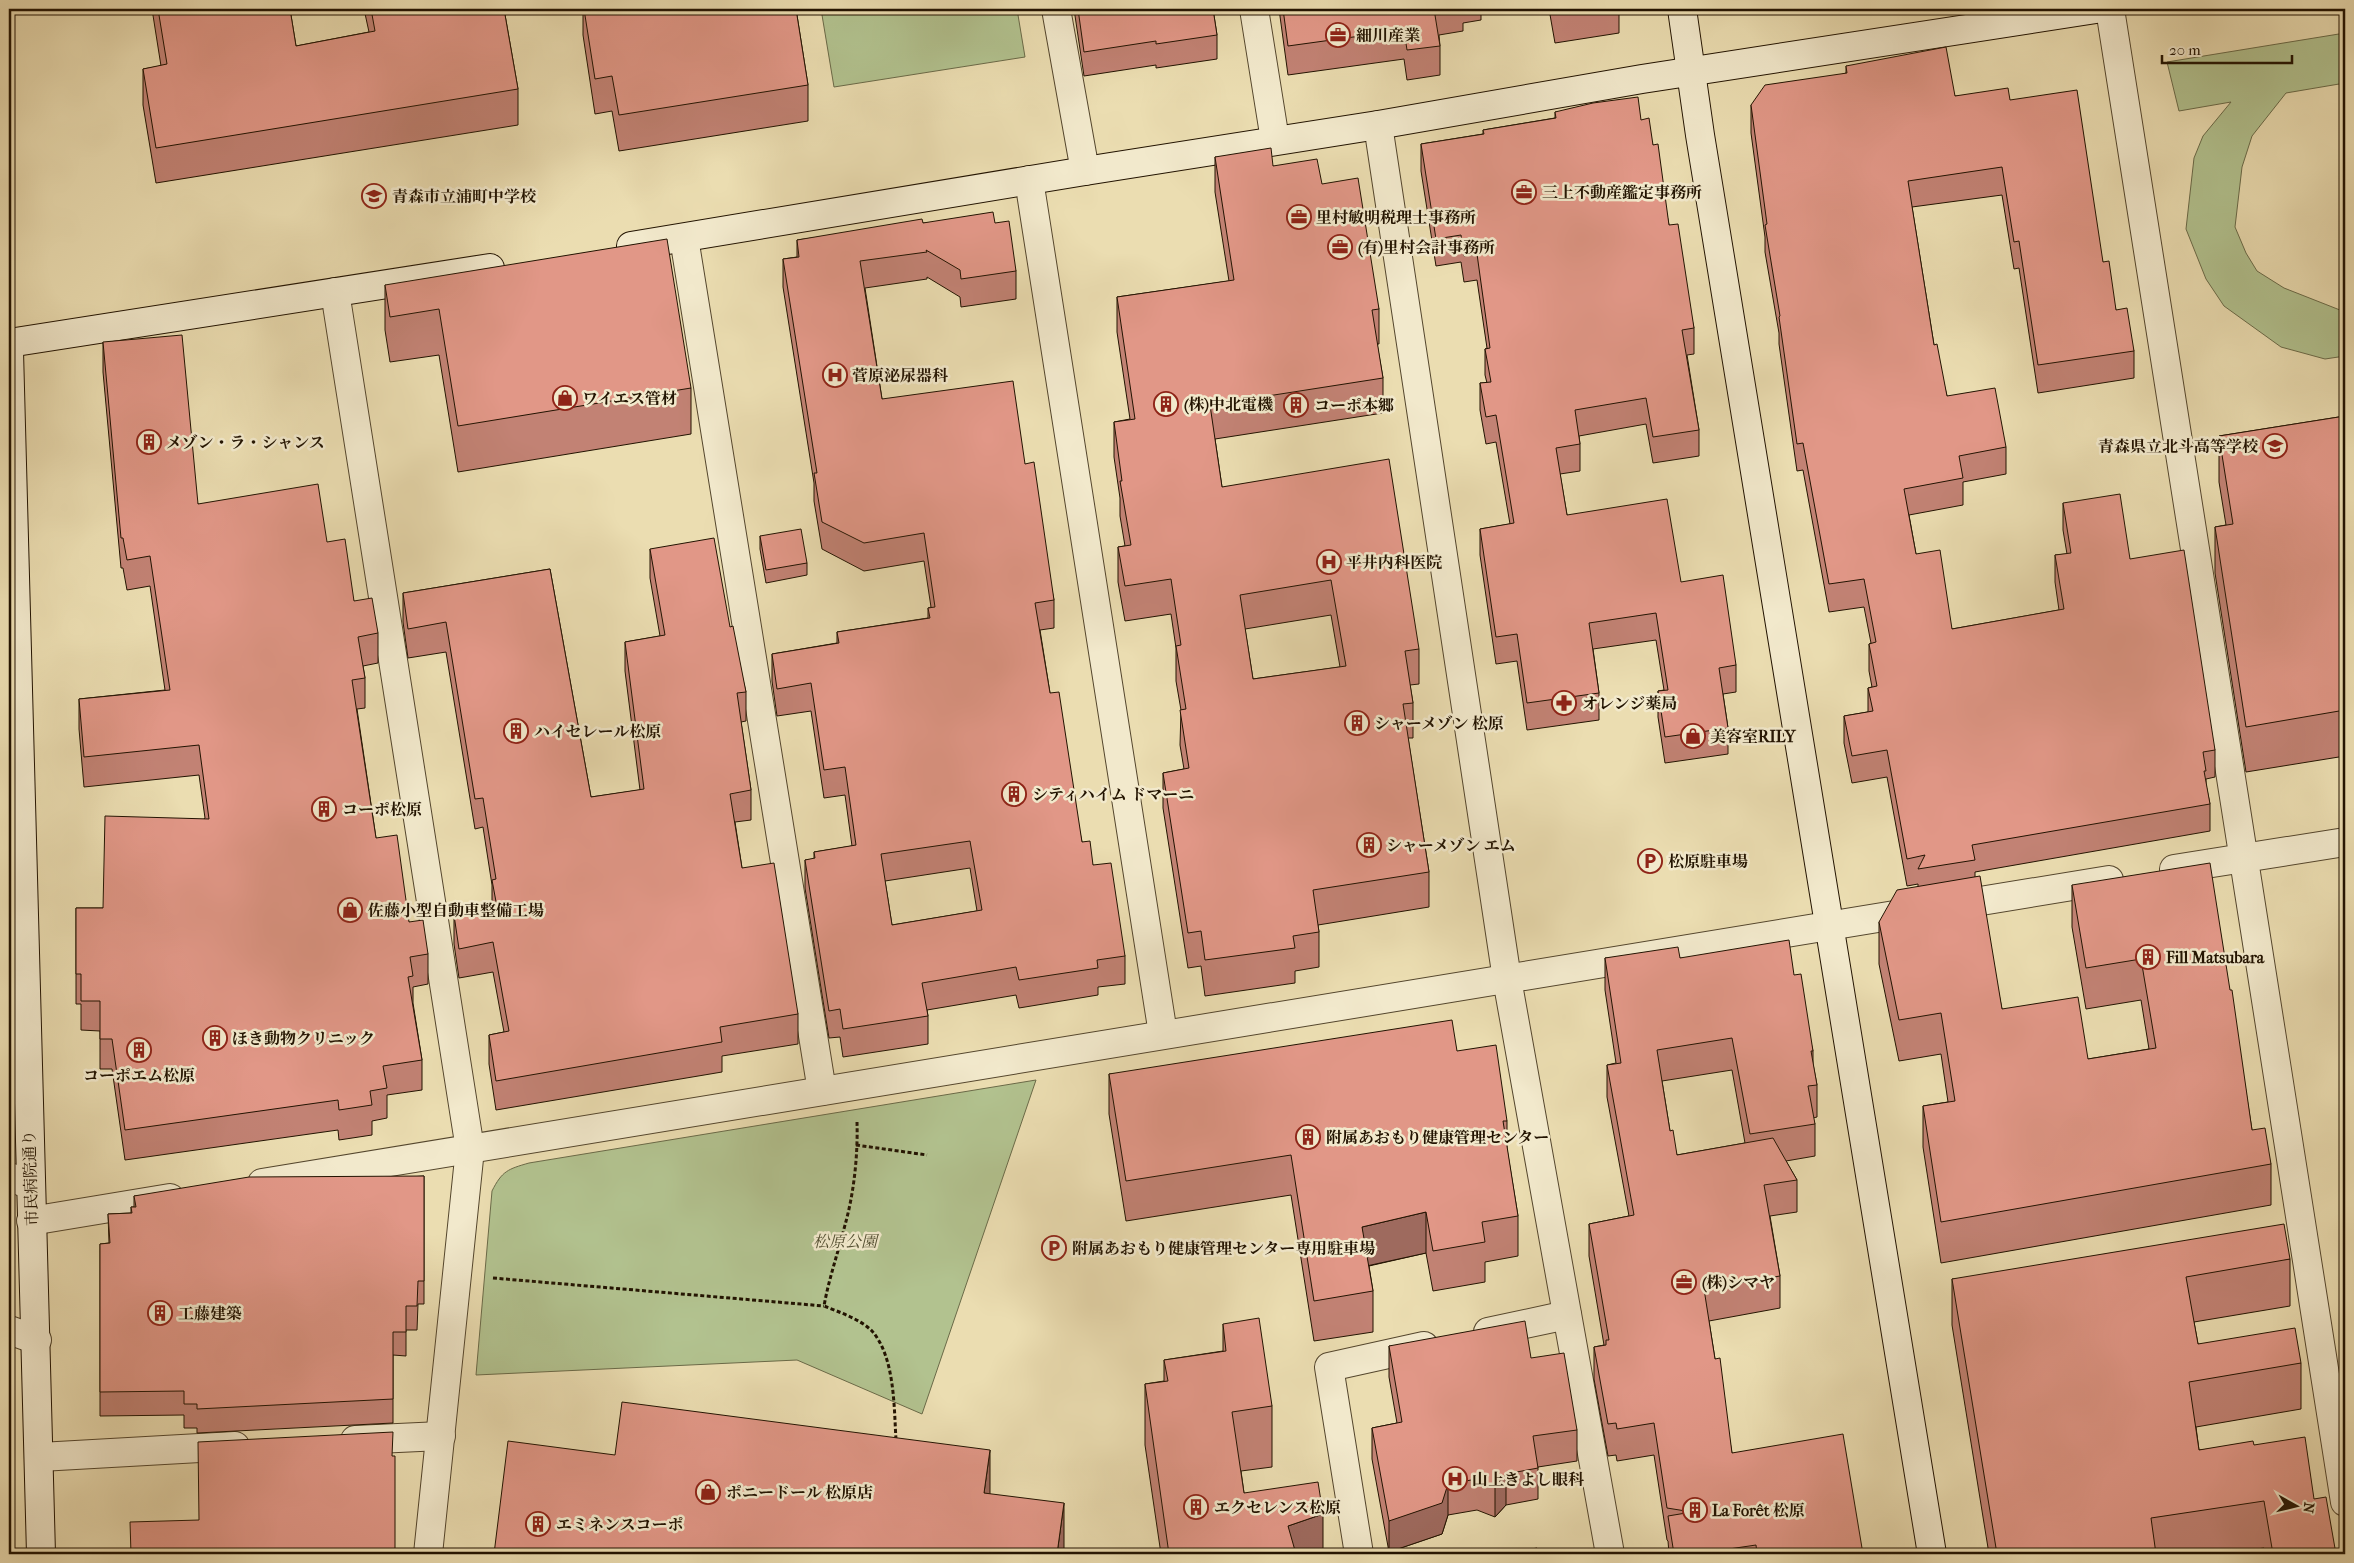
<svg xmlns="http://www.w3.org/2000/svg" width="2354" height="1563" font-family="'IM FELL French Canon','Noto Serif JP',serif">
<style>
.park{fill:#b2c28f;stroke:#6a6a48}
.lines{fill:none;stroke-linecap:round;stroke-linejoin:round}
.street-casing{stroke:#54462d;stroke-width:30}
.secondary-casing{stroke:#221301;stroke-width:30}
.path{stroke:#221301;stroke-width:3;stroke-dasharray:4 2.5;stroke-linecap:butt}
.street{stroke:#f2e9cc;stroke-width:28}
.secondary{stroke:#f2e9cc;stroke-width:28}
.wall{fill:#c28274;stroke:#221301;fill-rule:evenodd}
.shaded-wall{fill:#9e6a5e;stroke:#221301}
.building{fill:#e19787;stroke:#221301;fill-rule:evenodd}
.labels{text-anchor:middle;stroke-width:5;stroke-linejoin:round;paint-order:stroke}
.poi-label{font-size:16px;font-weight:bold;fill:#221301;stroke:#f2e9cc;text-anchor:start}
.street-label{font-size:16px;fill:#221301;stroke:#f2e9cc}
.park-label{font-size:16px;font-style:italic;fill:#545033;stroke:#f2e9cc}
</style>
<rect width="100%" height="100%" fill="#ebddb1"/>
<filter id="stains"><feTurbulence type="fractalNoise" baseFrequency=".004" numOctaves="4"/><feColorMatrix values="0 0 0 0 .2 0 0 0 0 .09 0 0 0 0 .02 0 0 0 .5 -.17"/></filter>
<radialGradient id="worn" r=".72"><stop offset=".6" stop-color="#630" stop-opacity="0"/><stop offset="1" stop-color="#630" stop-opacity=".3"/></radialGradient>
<g class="park">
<path d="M821 9H1017L1025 57 834 87Z"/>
<path d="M2345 33V83L2286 93 2252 136 2242 167 2235 227 2246 253 2257 271 2284 288 2345 312V356L2325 359 2281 347 2224 306 2206 279 2186 229 2194 158 2203 136 2231 102 2179 111 2167 62Z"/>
<path d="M1036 1080 922 1414 797 1360 476 1375 492 1191C502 1171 508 1169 529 1163Z"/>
</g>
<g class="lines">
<defs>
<g id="street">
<path d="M1056 9 1085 171"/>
<path d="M1254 9 1275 140"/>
<path d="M2110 9 2345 1502"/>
<path d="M1378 125 1507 979 1610 1554"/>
<path d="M1029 180 1163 1034"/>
<path d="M684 238 822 1091"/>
<path d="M335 292 470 1149 428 1554"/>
<path d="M2174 869 2345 842"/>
<path d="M9 1177 31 1185"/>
<path d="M262 1183 2109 880"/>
<path d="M31 1221 170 1198"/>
<path d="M9 1330 37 1340"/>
<path d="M1488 1332 1567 1315"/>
<path d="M355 1440 441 1436"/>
<path d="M40 1457 235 1446"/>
<path d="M1359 1554 1329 1367 1424 1346"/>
</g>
<g id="secondary">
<path d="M1682 9 1700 135 1932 1554"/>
<path d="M631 246 1085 171 1378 125 1642 79 2096 9"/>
<path d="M9 343 490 268"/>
<path d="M9 351 41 1554"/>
</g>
</defs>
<use href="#street" class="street-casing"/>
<use href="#secondary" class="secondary-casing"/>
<g class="path">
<path d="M857 1122C858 1155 854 1193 845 1225 838 1253 829 1278 824 1306 839 1312 860 1319 872 1331 895 1357 894 1408 896 1440"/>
<path d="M856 1145 927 1155"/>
<path d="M493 1278 824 1306"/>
</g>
<use href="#street" class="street"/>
<use href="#secondary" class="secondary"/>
</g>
<g class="wall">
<path d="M152 9H290L296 46 369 32 364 9H504L518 89V125L156 183 143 105V69L161 66Z"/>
<path d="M583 9H796L808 85V121L619 151 612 111 595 114 583 35Z"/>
<path d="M1074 9H1213L1217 35V59L1156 68V65L1084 76Z"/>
<path d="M1279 9H1481V20L1463 23V31L1439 35 1440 46V75L1407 80 1404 59 1288 75Z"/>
<path d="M1549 9H1619V33L1555 43Z"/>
<path d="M1846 66 1955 96 2010 100 2103 262 2116 310 2134 351V378L2038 393 2019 268 2014 269 2002 195 1912 207 1934 345 1947 396 2006 447V474L1963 482V505L1909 515 1916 554 1952 629 2059 610 2055 582V555L2067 554 2063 530V503L2130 559 2215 750V777L2206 779V785L2210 804V831L1975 872V877L2002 1009 2088 1059 2149 1049 2141 1000 2086 1009 2072 927V885L2230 990 2252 1130 2271 1164V1205L1941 1263 1923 1147V1106L1948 1102 1941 1054 1899 1061 1879 964V922L1918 887V884L1907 886 1887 777 1852 783 1844 743V716L1868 712V688L1872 687 1869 671V644L1871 643 1864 607 1829 612 1803 470 1797 471 1779 344V333L1765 252V237L1751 133V105L1846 73Z"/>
<path d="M1555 112 1641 120 1653 145 1669 225 1694 328V354L1687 355 1699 430V456L1653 463 1646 424 1579 436 1580 444V471L1560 474 1567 515 1681 582 1736 665V692L1723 694 1728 728V754L1665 763 1658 717V691L1664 690 1656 640 1593 649 1599 693V720L1527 730 1517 661 1496 664 1480 555V529L1510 524 1496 442 1486 444 1480 410V383H1487L1485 375V349L1487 348 1477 280 1464 282 1461 262 1436 266 1421 171V144L1483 134V130L1555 118Z"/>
<path d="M1215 157 1273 166 1322 184 1379 309V344H1377L1383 378V413L1215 439 1222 487 1419 649V684L1410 685 1413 703V738H1408L1429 872V907L1318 925 1319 932V967L1295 971V983L1205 996 1201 966 1188 968 1163 808V773L1184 769 1180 745 1181 710 1176 681V648L1171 614 1125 621 1118 582V547L1125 546 1120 516V498L1114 457V422L1130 419 1117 332V297L1229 281 1215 192ZM1331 615 1340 667 1253 679 1245 629Z"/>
<path d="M923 223H995L1016 271V299L961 307 960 297 927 277V279L865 288 882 399 1025 464 1054 600V628L1040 630 1050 693 1082 842 1093 865 1125 956V984L1098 987V995L1019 1008 1016 995 927 1010 928 1016V1044L843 1057 840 1037 829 1038 805 888V860L814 859V852L852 846 845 795 824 798 811 711 777 716 772 681V654L837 643V632L928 618V608L931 607 924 561 864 571 822 549 814 501V483L783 287V259L797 257V240ZM970 868 977 911 892 925 885 881Z"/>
<path d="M385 285 691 388V434L458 472 439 355 390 362 385 330Z"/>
<path d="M103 342 198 504 327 542 354 601 378 633V663L363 666 365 678V708L357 709 376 838 409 922 428 954V984L413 987V1003L422 1060V1090L387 1095V1118L372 1121V1135L339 1140 338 1130 125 1160 112 1069H100V1031L81 1030V1004H76V908H103L205 818 199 775 84 787 79 729V699L165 690 150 586 127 590 123 568H121L103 372Z"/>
<path d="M2345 416V756L2246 772 2215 573V527L2226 525 2219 482V436Z"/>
<path d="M760 536 807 563V575L766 583 760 549Z"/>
<path d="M650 549 730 627 746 692V721L741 722 751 790V820L735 822 742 868 798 1014V1044L722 1056V1072L496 1110 489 1064V1035L504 1032 493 972 459 978 454 944V915L492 908V885L483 827 475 829 446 652 408 658 403 622V593L550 569 591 797 640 790 625 671V642L660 636 650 578Z"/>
<path d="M1605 958H1680L1794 975 1813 1051V1064L1817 1085V1117L1813 1118 1815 1124V1156L1786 1161 1797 1180V1212L1770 1216 1780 1276V1308L1709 1321 1715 1359 1732 1453 1863 1554H1669L1668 1541 1667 1540 1654 1455 1617 1461 1616 1455 1608 1456 1594 1379V1347L1604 1345 1589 1256V1224L1629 1216 1607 1097V1065L1616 1063 1605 990ZM1732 1070 1745 1143 1677 1155 1670 1131 1662 1081Z"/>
<path d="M1457 1051 1507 1121V1149L1518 1216V1256L1485 1262V1282L1433 1291 1426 1253 1369 1266 1373 1291V1332L1314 1341 1291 1195 1126 1221 1109 1114V1074Z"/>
<path d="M424 1176V1304H418L417 1330H406V1356L393 1355V1423L197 1433V1428H184V1415L100 1416V1244L109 1243 108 1214 131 1213V1207H134V1196Z"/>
<path d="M2290 1259V1306L2194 1322 2198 1344 2301 1363V1409L2196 1427 2199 1450 2254 1445 2314 1499 2336 1554H2265L2264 1548 2219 1554H1989L1952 1325V1279Z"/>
<path d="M1223 1324 1272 1406V1467L1241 1471 1244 1493 1323 1554H1161L1145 1445V1384L1164 1381V1360L1223 1351Z"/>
<path d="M1389 1346 1531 1358 1577 1430V1461L1538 1467V1499L1506 1505 1495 1517 1477 1510 1448 1515 1442 1534 1389 1552 1372 1459V1428L1397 1423 1389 1377Z"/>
</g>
<g class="shaded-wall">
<path d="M1426 1212V1253L1362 1267V1227Z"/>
<path d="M990 1450V1495L984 1493Z"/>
<path d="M1506 1474V1505L1495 1517V1486Z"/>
<path d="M1448 1484V1515L1442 1534 1389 1552V1521Z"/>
<path d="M1064 1503V1548L1063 1554H1057Z"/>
<path d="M1323 1514V1554H1288V1526Z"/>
</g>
<g class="building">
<path d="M158 9H290L296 46 375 31 371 9H504L518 89 156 148 143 69 167 64Z"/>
<path d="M584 9H796L808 85 619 115 612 76 595 79Z"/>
<path d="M1078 9H1213L1217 35 1156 44V41L1084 52Z"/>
<path d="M1283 9H1434L1440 46 1407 50 1404 30 1288 46Z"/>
<path d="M1554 9H1586L1555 14Z"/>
<path d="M1946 47 1955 96 2008 88 2010 100 2077 90 2103 262 2109 261 2116 310 2127 308 2134 351 2038 365 2019 241 2014 242 2002 167 1908 181 1934 345 1937 344 1947 396 1995 388 2006 447 1959 456 1963 478 1904 489 1916 554 1940 550 1952 629 2064 609 2055 555 2071 553 2063 503 2120 494 2130 559 2184 550 2215 750 2203 752 2206 771H2204L2210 804 1972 845 1975 860 1918 869 1925 855 1907 859 1887 750 1852 756 1844 716 1873 711 1868 688 1877 686 1869 644 1876 642 1864 579 1829 584 1803 443 1797 444 1779 317 1780 316 1765 225 1767 224 1751 105 1765 85 1847 73 1846 66Z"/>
<path d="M1638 97 1641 120 1649 118 1653 145 1658 144 1669 225 1678 224 1694 328 1682 330 1699 430 1653 437 1646 398 1575 410 1580 444 1556 448 1567 515 1667 499 1681 582 1723 575 1736 665 1719 668 1728 728 1665 737 1658 691 1668 690 1656 613 1589 623 1599 693 1527 703 1517 634 1496 637 1480 529 1514 523 1496 415 1486 417 1480 383 1491 382 1485 349 1490 348 1477 254 1464 256 1461 235 1436 239 1421 144 1484 134 1483 130 1556 118 1555 112 1593 103Z"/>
<path d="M1271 148 1273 166 1317 159 1322 184 1358 178 1379 309 1372 310 1383 378 1210 405 1222 487 1389 459 1419 649 1405 651 1413 703 1403 704 1429 872 1313 890 1319 932 1293 936 1295 948 1205 960 1201 931 1188 933 1163 773 1189 768 1180 710 1186 709 1176 646 1181 645 1171 579 1125 586 1118 547 1131 545 1120 481H1122L1114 422 1135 419 1117 297 1234 280 1215 157ZM1331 580 1346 666 1253 679 1240 595Z"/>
<path d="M993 212 995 223 1009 221 1016 271 961 279 960 270 926 250 927 252 860 261 882 399 1013 381 1025 464 1034 462 1054 600 1035 603 1050 693 1059 692 1082 842 1090 841 1093 865 1111 863 1125 956 1097 960 1098 968 1019 980 1016 967 922 983 928 1016 843 1029 840 1009 829 1011 805 860 815 858 814 852 856 845 845 767 824 770 811 683 777 689 772 654 839 643 837 632 930 618 928 608 935 607 924 533 864 543 822 522 814 473H817L783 259 799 257 797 240 922 219 923 223ZM970 841 982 910 892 925 881 854Z"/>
<path d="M667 239 691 388 458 426 439 309 390 317 385 285Z"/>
<path d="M182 335 198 504 318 484 327 542 345 539 354 601 372 598 378 633 358 637 365 678 352 680 376 838 397 835 409 922 423 920 428 954 410 957 413 976 408 977 422 1060 383 1066 387 1088 370 1091 372 1105 339 1110 338 1100 125 1130 112 1039H100V1001H81V974H76V908H103L105 816 209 819 199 745 84 757 79 699 170 690 150 556 127 560 123 538H121L103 342Z"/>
<path d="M2345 416V710L2246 727 2215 527 2233 524 2219 436Z"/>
<path d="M801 529 807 563 766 570 760 536Z"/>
<path d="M714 538 730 627 733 626 746 692 737 693 751 790 730 794 742 868 774 863 798 1014 720 1027 722 1042 496 1081 489 1035 509 1031 493 942 459 949 454 915 497 907 492 880 496 879 483 798 475 799 446 622 408 629 403 593 550 569 591 797 644 789 625 642 665 635 650 549Z"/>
<path d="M2210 863 2230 990H2232L2252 1130 2265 1128 2271 1164 1941 1222 1923 1106 1955 1101 1941 1013 1899 1020 1879 922 1897 890 1980 876 2002 1009 2078 997 2088 1059 2156 1048 2141 959 2086 968 2072 885Z"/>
<path d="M1789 940 1794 975 1801 974 1813 1051H1811L1817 1085 1808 1086 1815 1124 1750 1134 1732 1038 1657 1050 1670 1131 1673 1130 1677 1155 1773 1138 1797 1180 1764 1185 1780 1276 1704 1289 1715 1359 1720 1358 1732 1453 1843 1434 1863 1554H1757L1756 1545 1695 1554H1674L1668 1516 1692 1512 1667 1508 1654 1423 1617 1429 1616 1423 1608 1424 1594 1347 1606 1345V1340H1609L1589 1224 1634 1215 1607 1065 1621 1063 1605 958 1678 947 1680 958Z"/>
<path d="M1452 1020 1457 1051 1496 1045 1507 1121H1503L1518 1216 1482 1222 1485 1242 1433 1251 1426 1212 1362 1227 1373 1291 1314 1301 1291 1155 1126 1181 1109 1074Z"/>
<path d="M424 1176V1281H418L417 1306H406V1332H393V1399L197 1409V1404H184V1391L100 1392V1244L110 1243 108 1214 132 1213 131 1207H136L134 1196 249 1177Z"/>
<path d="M2284 1224 2290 1259 2186 1277 2198 1344 2295 1328 2301 1363 2189 1382 2199 1450 2253 1441 2254 1445 2305 1437 2314 1499 2326 1497 2336 1554H2273L2264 1501 2151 1518 2156 1554H1997L1952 1279Z"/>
<path d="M1259 1318 1272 1406 1232 1412 1244 1493 1318 1482 1323 1514 1288 1526 1296 1554H1169L1145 1384 1168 1381 1164 1360 1226 1351 1223 1324Z"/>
<path d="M1525 1321 1531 1358 1564 1353 1577 1430 1533 1436 1538 1468 1506 1474 1495 1486 1477 1479 1448 1484 1442 1503 1389 1521 1372 1428 1402 1422 1389 1346Z"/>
<path d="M622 1402 990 1450 984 1493 1064 1503 1057 1554H494L508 1441 615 1455Z"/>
<path d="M393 1432 392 1456H395V1554H131L130 1522 199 1520 198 1442Z"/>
<path d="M1537 1548 1538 1554H1504Z"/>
<path d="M462 1552 484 1554H462Z"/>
</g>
<defs>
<symbol id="office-ring" viewBox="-11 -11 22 22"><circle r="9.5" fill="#f2e9cc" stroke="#8f2418" stroke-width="1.5"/><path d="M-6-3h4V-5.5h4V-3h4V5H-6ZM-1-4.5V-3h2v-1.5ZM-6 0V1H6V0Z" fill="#8f2418"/></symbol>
<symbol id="school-ring" viewBox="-11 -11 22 22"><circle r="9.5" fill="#f2e9cc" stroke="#8f2418" stroke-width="1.5"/><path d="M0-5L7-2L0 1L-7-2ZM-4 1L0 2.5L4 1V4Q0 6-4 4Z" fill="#8f2418"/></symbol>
<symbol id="hospital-ring" viewBox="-11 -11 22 22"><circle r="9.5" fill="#f2e9cc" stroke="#8f2418" stroke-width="1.5"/><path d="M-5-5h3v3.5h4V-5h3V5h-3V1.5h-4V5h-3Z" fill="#8f2418"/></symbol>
<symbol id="shop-ring" viewBox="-11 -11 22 22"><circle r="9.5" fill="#f2e9cc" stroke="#8f2418" stroke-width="1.5"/><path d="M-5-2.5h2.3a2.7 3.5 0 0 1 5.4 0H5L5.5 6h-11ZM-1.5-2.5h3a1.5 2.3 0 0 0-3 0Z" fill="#8f2418"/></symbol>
<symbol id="building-ring" viewBox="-11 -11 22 22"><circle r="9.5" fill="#f2e9cc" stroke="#8f2418" stroke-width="1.5"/><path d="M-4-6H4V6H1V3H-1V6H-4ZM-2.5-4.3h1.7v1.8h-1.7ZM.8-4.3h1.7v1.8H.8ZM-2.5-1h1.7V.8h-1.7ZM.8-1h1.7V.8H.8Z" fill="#8f2418"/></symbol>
<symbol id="pharmacy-ring" viewBox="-11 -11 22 22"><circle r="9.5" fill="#f2e9cc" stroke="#8f2418" stroke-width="1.5"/><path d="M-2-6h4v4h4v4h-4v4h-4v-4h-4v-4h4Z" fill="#8f2418"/></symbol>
<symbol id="parking-ring" viewBox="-11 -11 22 22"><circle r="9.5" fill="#f2e9cc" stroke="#8f2418" stroke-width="1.5"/><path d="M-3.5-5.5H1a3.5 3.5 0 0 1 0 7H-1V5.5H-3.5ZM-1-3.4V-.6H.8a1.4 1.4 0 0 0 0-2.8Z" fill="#8f2418"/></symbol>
</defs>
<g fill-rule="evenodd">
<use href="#office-ring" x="1324" y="21" width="28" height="28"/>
<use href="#office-ring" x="1510" y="178" width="28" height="28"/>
<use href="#school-ring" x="360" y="182" width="28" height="28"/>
<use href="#office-ring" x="1285" y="203" width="28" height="28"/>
<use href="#office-ring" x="1326" y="233" width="28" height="28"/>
<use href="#hospital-ring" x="821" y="361" width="28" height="28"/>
<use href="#shop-ring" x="551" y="384" width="28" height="28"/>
<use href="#building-ring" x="1152" y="390" width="28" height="28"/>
<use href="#building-ring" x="1282" y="391" width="28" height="28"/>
<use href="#building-ring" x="135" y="428" width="28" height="28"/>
<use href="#school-ring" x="2261" y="432" width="28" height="28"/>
<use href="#hospital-ring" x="1315" y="548" width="28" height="28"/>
<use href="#pharmacy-ring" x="1550" y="689" width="28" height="28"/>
<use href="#building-ring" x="1343" y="709" width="28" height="28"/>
<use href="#building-ring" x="502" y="717" width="28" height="28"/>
<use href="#shop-ring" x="1679" y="722" width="28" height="28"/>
<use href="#building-ring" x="1000" y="780" width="28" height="28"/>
<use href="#building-ring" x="310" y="795" width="28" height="28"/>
<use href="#building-ring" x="1355" y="831" width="28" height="28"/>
<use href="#parking-ring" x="1636" y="847" width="28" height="28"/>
<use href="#shop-ring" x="336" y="896" width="28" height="28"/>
<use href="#building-ring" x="2134" y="943" width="28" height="28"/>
<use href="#building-ring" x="201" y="1024" width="28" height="28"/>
<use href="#building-ring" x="125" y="1036" width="28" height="28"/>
<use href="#building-ring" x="1294" y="1123" width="28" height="28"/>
<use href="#parking-ring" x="1040" y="1234" width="28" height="28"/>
<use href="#office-ring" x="1670" y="1268" width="28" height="28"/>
<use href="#building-ring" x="146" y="1299" width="28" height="28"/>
<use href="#hospital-ring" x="1441" y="1465" width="28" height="28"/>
<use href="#shop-ring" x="694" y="1478" width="28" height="28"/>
<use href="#building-ring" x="1182" y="1493" width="28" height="28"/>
<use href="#building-ring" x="1681" y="1496" width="28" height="28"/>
<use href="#building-ring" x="524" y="1510" width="28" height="28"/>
</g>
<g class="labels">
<g class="poi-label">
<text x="1356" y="41">細川産業</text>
<text x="1542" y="198">三上不動産鑑定事務所</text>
<text x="392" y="202">青森市立浦町中学校</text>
<text x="1316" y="223">里村敏明税理士事務所</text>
<text x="1358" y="253">(有)里村会計事務所</text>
<text x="852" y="381">菅原泌尿器科</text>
<text x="582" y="404">ワイエス管材</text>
<text x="1184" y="410">(株)中北電機</text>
<text x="1314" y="411">コーポ本郷</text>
<text x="166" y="448">メゾン・ラ・シャンス</text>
<text x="2258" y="452" text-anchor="end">青森県立北斗高等学校</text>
<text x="1346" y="568">平井内科医院</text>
<text x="1582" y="709">オレンジ薬局</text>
<text x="1374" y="729">シャーメゾン 松原</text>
<text x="534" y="737">ハイセレール松原</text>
<text x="1710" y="742">美容室RILY</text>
<text x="1032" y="800">シティハイム ドマーニ</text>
<text x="342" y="815">コーポ松原</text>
<text x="1386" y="851">シャーメゾン エム</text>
<text x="1668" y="867">松原駐車場</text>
<text x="368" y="916">佐藤小型自動車整備工場</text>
<text x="2166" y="963">Fill Matsubara</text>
<text x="232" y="1044">ほき動物クリニック</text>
<text x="139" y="1081" text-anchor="middle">コーポエム松原</text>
<text x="1326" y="1143">附属あおもり健康管理センター</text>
<text x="1072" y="1254">附属あおもり健康管理センター専用駐車場</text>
<text x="1702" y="1288">(株)シマヤ</text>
<text x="178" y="1319">工藤建築</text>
<text x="1472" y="1485">山上きよし眼科</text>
<text x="726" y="1498">ポニードール 松原店</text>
<text x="1214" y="1513">エクセレンス松原</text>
<text x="1712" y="1516">La Forêt 松原</text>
<text x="556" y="1530">エミネンスコーポ</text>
</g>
<g class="street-label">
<text transform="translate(30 1178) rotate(-92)" y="6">市民病院通り</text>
</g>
<g class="park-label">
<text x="845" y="1247">松原公園</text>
</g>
</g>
<rect width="2354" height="1563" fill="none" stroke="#ebddb1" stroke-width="30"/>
<rect x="10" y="10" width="2334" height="1543" fill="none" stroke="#221301" stroke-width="2.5"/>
<rect x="15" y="15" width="2324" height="1533" fill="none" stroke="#221301"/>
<g transform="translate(2296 1506) rotate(98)" stroke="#f2e9cc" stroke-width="4" paint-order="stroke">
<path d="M0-4L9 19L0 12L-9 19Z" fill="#221301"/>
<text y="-8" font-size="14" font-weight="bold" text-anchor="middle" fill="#221301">N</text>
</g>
<path d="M2162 55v8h130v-8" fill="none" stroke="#221301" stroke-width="2.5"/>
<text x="2169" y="55" font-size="15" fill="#221301" stroke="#f2e9cc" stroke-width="4" paint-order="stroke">20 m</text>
<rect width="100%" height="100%" filter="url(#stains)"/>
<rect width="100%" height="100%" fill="url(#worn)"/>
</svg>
